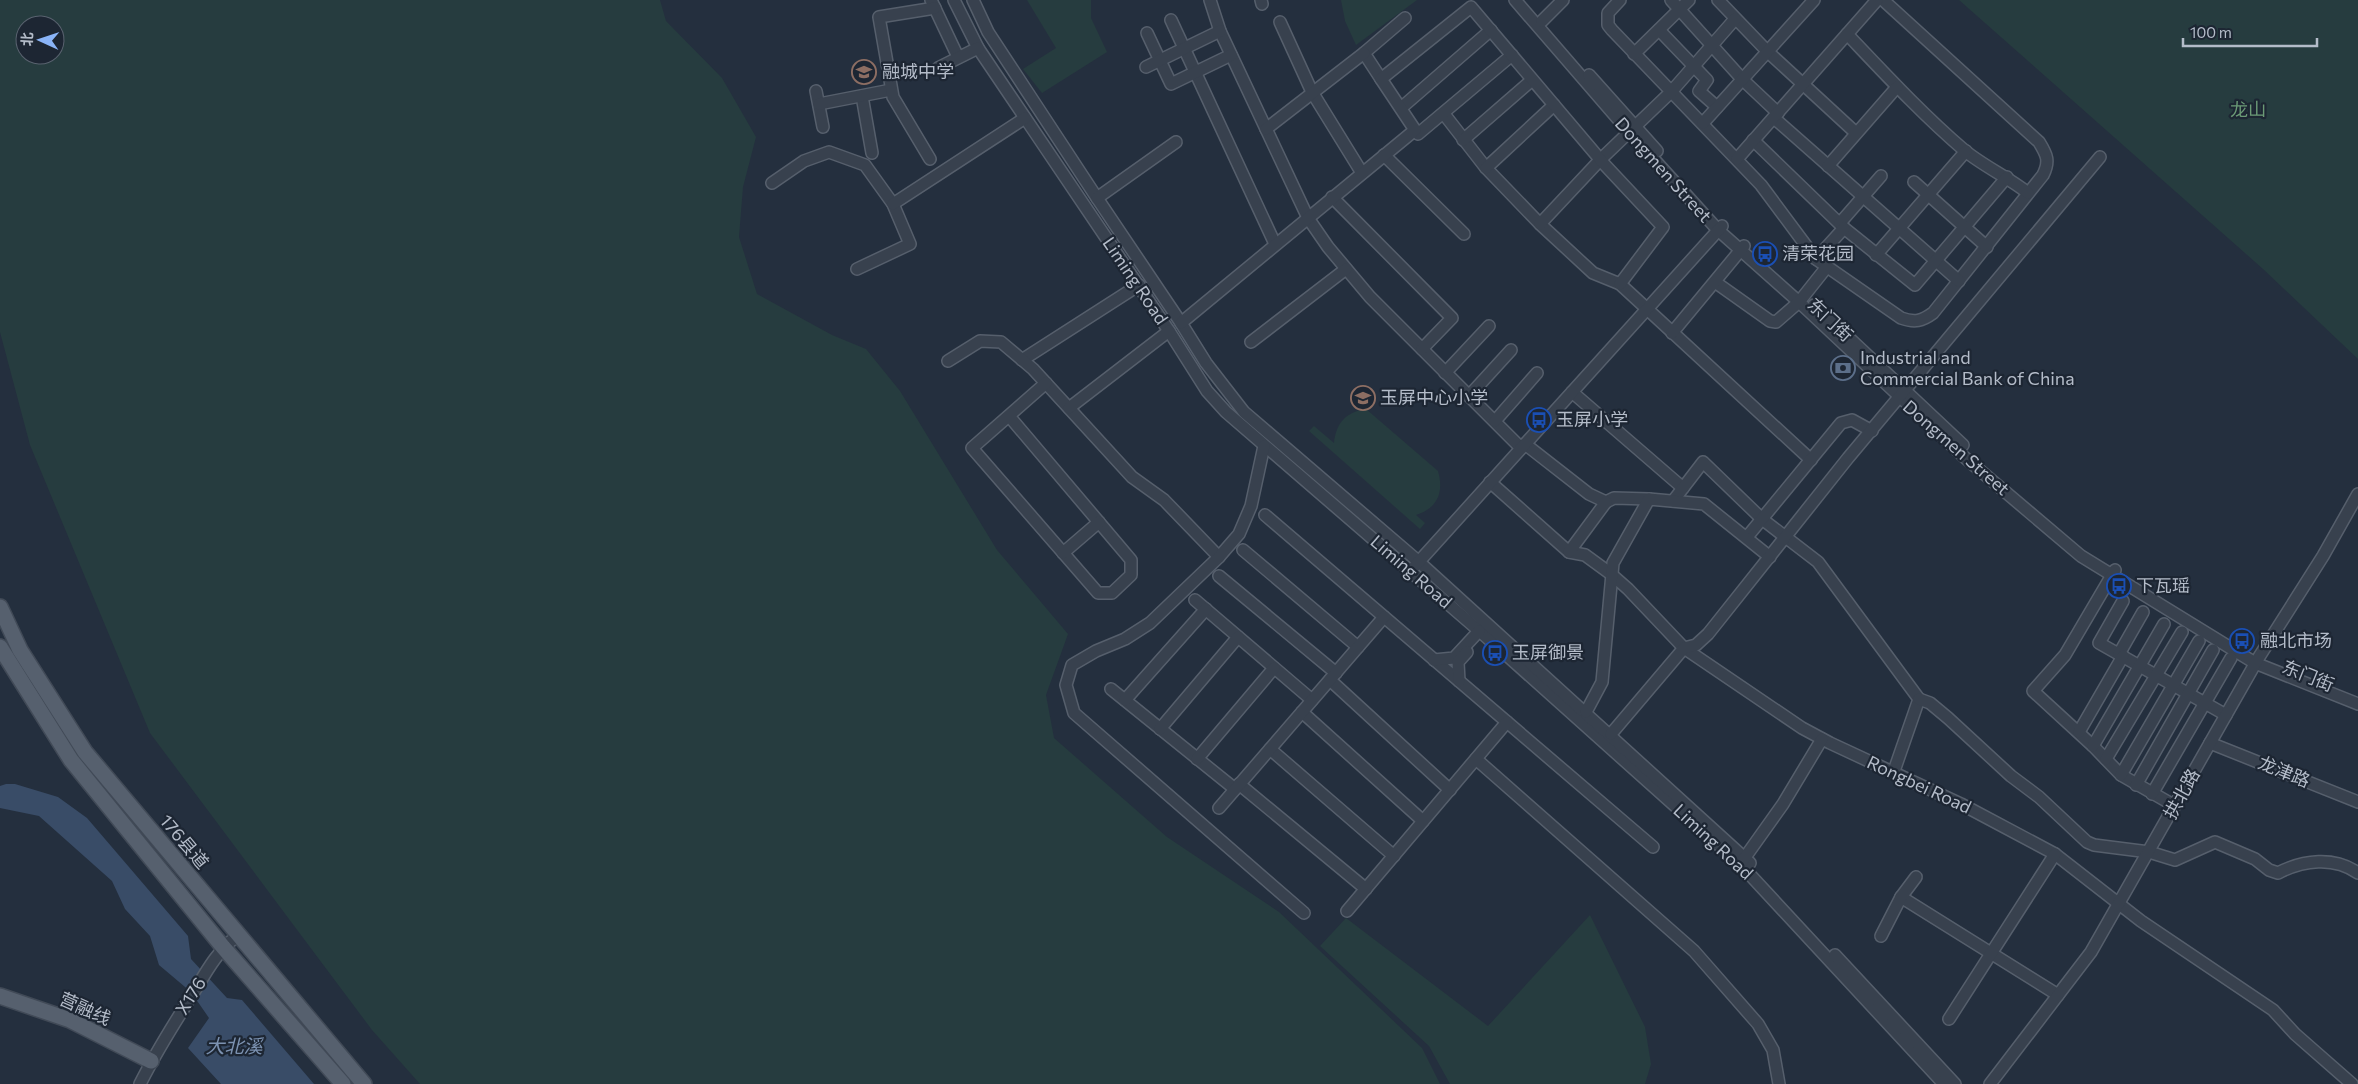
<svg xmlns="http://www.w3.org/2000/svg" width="2358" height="1084" font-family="Commissioner,'Noto Sans SC',sans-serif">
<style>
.green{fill:#263c3f;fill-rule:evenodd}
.water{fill:#394c67}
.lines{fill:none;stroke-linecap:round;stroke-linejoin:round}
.minor-casing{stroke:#565f6c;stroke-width:14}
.major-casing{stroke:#414a57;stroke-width:18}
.minor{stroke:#38414e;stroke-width:11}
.major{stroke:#56606e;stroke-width:15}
.labels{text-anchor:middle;stroke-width:4.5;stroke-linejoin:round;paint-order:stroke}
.poi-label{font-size:18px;fill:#b4bcc9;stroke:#1d2633;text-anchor:start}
.park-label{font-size:18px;fill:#6b9a76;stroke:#1d2633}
.street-label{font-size:18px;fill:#b4bcc9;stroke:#1d2633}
.water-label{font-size:19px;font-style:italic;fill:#7c92b1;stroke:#1d2633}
</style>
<rect width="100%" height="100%" fill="#242f3e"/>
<g class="green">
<path d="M0 0H660L666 21 722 78 756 137 743 187 739 237 757 294 832 335 866 349 900 391 997 550 1068 634 1046 695 1054 738 1167 837 1279 912 1422 1048 1440 1084H420L372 1030 150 733 30 445 0 332ZM25 25H55V55H25Z"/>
<path d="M1027 0H1091V18L1107 52 1042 93 1023 69 1056 48Z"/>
<path d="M1341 0H1417L1356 45 1345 21Z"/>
<path d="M1959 0H2358V359L2263 269Z"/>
<path d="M1366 409 1438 471C1444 492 1438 508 1416 515L1425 523 1420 529 1309 431 1314 426 1334 443C1336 423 1346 412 1366 409Z"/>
<path d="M1590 915 1645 1027 1651 1064 1645 1084H1450L1429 1046 1320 946 1346 918 1488 1026Z"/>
</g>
<path class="water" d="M6 784H15L58 797 87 818 188 936 191 959 227 998 242 1000 314 1084H221L188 1048 209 1018 191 992 159 965 150 936 125 909 112 881 39 816 0 808V786Z"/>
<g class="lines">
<defs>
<g id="minor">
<path d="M931 0 958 57"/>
<path d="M954 0 978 48 1169 331 1207 391 1226 412 1483 634 1740 864 1944 1084"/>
<path d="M973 0 988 32 1097 198 1181 323 1206 363 1244 412 1419 562 1750 863"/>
<path d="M1210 0 1220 31 1308 218 1328 247 1370 297 1521 448"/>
<path d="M1261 0 1262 4"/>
<path d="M1515 0 1630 133 1718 230 1799 302 1963 456 2081 556 2255 663 2358 704"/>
<path d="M1620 0 1608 13V25L1612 30 1761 185 1816 259 1901 318C1915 323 1922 321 1933 313L2043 175C2050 161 2047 155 2039 142L1883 0"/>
<path d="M1671 0 1743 80 1778 113"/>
<path d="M1718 0 1767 51 1856 133"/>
<path d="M1171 20 1275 244"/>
<path d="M1542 21 1563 0"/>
<path d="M1280 22 1312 92 1362 173"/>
<path d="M1659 30 1707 80 1699 91 1717 107"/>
<path d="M1147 33 1171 84 1231 55"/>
<path d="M1847 34C1885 74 1923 115 1964 150 1983 166 2008 177 2028 193"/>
<path d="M1634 54 1689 0"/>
<path d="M1146 67 1220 31"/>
<path d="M938 68 978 48"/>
<path d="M1589 75 1657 151"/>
<path d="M1381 79 1364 53 1405 18"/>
<path d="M816 91 823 127"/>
<path d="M862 96 872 153"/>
<path d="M819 104 891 90"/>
<path d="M1401 108 1491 30"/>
<path d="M1444 114 1486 168 1540 224 1593 273 1620 284 1811 460"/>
<path d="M1774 118 1959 281"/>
<path d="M1703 123 1814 0"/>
<path d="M1266 129 1364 53"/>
<path d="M1415 130 1418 134 1512 55"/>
<path d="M1463 140 1532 80"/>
<path d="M1753 140 1844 228 1915 285 2007 177"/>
<path d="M1384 155 1464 234"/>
<path d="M930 159 893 97 879 17 935 8"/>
<path d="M1737 159 1877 0"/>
<path d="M1828 166 1897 87"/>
<path d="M1486 168 1554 105"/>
<path d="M1914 182 1987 247"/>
<path d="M772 183 804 161 829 152 865 165 893 204 910 244 857 269"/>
<path d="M1332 197 1452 318 1422 349"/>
<path d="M1097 198 1176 142"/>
<path d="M893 204 1025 118"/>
<path d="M1840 223 1881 176"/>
<path d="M1540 224 1601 159 1671 92 1735 19"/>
<path d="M1876 255 1966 151"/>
<path d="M1816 259 1844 228"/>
<path d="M1715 282 1770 321 1776 322 1799 302 1826 268"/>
<path d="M1814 305 1963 445"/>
<path d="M1181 323 1415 130 1381 79 1471 7 1604 164 1663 227 1620 284"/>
<path d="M1672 333 1744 246"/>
<path d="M1251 342 1346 269"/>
<path d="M1022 360 1139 285"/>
<path d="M948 361 980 341 1001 342 1033 369 1132 477 1164 500 1219 557"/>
<path d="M1445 373 1489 326"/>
<path d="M1572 392 1683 488"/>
<path d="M1469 396 1511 350"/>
<path d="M1069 408 1169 331"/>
<path d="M1009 416 1131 560V575L1112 593H1098L972 448 1046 383"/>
<path d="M1495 421 1537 373"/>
<path d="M1525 444 1589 494 1606 502 1614 498 1649 499"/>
<path d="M1264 446 1251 506 1239 534 1219 557 1150 623 1125 639 1096 651 1072 665 1066 685 1074 713 1304 913"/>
<path d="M1490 482 1569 552 1585 555 1611 574 1628 589 1684 648 1802 728 1830 743 1961 804 2055 854 2141 921 2273 1010 2295 1034 2352 1084"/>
<path d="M1673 501 1703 462 1762 519 1818 562 1919 699 1894 771"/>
<path d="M1265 515 1653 847"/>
<path d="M1747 537 1841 423 1852 420 1872 431"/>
<path d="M1243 550 1358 647"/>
<path d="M1569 552 1606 502"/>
<path d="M1063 553 1099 522"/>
<path d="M1415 566 1722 226"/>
<path d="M2115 570 2065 655 2033 691 2093 746 2121 775 2175 806"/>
<path d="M1219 576 1336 673"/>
<path d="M1195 600 1312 700"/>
<path d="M2123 601 2099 643 2226 715"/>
<path d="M2119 654 2143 612"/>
<path d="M1434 660 1454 658 1479 631"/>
<path d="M1330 680 1450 790"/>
<path d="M1459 681 1458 662 1467 652"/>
<path d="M1111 689 1235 789"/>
<path d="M1919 699 1930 703 1948 718 2011 776 2039 797 2087 842 2094 845 2149 852 2175 860 2215 842 2255 859 2269 870 2278 873C2303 860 2334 856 2358 873"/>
<path d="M1125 700 1206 609"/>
<path d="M1302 712 1423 821"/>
<path d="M1586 712 1602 682 1613 563 1649 499 1704 504 1770 557"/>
<path d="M1160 729 1238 637"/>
<path d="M2079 732 2123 656"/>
<path d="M1611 734 1684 648 1696 645 1708 634 1848 458 2100 157"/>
<path d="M2210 743 2358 802"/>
<path d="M2093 746 2164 624"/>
<path d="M1270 749 1394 856"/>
<path d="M1197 759 1274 668"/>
<path d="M1476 759 1694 951 1758 1024 1773 1050 1779 1084"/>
<path d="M2106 759 2182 632"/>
<path d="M2121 775 2199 641"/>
<path d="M1239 784 1366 889"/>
<path d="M2136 785 2213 650"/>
<path d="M2152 794 2231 658"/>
<path d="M1219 808 1384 617"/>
<path d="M1741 863 1783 804 1822 739"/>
<path d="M1901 897 2058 995"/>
<path d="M1347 911 1507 722"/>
<path d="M1881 936 1901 897 1916 877"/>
<path d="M1835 955 1955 1084"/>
<path d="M1949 1019 2055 854"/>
<path d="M140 1084C155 1054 173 1025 191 997 205 974 216 952 237 936"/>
<path d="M1990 1084 2091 952 2259 657 2323 556 2358 494"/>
</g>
<g id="major">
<path d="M0 607 20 650 85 752 364 1084"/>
<path d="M0 647 71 760 223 947 343 1084"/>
<path d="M0 996 70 1020 151 1061"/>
</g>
</defs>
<use href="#minor" class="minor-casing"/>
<use href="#major" class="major-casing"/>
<use href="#minor" class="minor"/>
<use href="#major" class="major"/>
</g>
<defs>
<symbol id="school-ring" viewBox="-11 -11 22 22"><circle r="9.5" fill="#1d2633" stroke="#8d6e63" stroke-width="1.5"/><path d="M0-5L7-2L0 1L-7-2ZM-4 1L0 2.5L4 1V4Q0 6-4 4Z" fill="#8d6e63"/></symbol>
<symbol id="bus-ring" viewBox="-11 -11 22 22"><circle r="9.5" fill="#1d2633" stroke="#1a4fb4" stroke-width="1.5"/><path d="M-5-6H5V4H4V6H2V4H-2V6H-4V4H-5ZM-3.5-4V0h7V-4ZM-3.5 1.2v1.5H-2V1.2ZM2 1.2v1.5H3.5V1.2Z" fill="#1a4fb4"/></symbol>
<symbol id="bank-ring" viewBox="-11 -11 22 22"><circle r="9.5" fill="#1d2633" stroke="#5c6f8a" stroke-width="1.5"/><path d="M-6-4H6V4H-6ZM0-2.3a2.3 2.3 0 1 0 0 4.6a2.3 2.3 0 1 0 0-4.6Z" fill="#5c6f8a"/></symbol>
</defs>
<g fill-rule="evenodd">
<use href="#school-ring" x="850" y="58" width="28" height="28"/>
<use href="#bus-ring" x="1751" y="240" width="28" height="28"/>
<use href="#bank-ring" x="1829" y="354" width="28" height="28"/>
<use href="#school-ring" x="1349" y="384" width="28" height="28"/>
<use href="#bus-ring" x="1525" y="406" width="28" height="28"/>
<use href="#bus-ring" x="2105" y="572" width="28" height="28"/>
<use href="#bus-ring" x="2228" y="627" width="28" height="28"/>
<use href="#bus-ring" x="1481" y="639" width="28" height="28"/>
</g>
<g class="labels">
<g class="poi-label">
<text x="882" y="78">融城中学</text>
<text x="1782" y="260">清荣花园</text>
<text x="1860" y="364">Industrial and<tspan x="1860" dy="21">Commercial Bank of China</tspan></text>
<text x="1380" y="404">玉屏中心小学</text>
<text x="1556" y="426">玉屏小学</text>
<text x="2136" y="592">下瓦瑶</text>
<text x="2260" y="647">融北市场</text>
<text x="1512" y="659">玉屏御景</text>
</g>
<g class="park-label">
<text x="2248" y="116">龙山</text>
</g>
<g class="street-label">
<text transform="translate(1663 170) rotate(48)" y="6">Dongmen Street</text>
<text transform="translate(1135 281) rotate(56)" y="6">Liming Road</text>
<text transform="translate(1830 320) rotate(43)" y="6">东门街</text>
<text transform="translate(1956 448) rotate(41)" y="6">Dongmen Street</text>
<text transform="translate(1411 572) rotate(41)" y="6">Liming Road</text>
<text transform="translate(2308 676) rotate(22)" y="6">东门街</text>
<text transform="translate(2284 772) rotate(22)" y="6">龙津路</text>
<text transform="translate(1919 785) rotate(25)" y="6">Rongbei Road</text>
<text transform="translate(2182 794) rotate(-61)" y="6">拱北路</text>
<text transform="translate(184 842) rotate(50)" y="6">176县道</text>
<text transform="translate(1713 842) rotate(43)" y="6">Liming Road</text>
<text transform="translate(191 996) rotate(-58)" y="6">X176</text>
<text transform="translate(85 1009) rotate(24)" y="6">营融线</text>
</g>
<g class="water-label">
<text x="234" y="1053">大北溪</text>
</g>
</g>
<g transform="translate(40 40) rotate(273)"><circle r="24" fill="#1d2633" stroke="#59626f"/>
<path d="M0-4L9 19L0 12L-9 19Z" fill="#8ab4f8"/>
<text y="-8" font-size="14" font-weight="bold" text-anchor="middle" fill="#b4bcc9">北</text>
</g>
<path d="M2183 38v8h134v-8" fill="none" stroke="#b4bcc9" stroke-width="2.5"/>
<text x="2190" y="38" font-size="15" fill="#b4bcc9" stroke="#1d2633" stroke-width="4" paint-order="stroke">100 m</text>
</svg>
